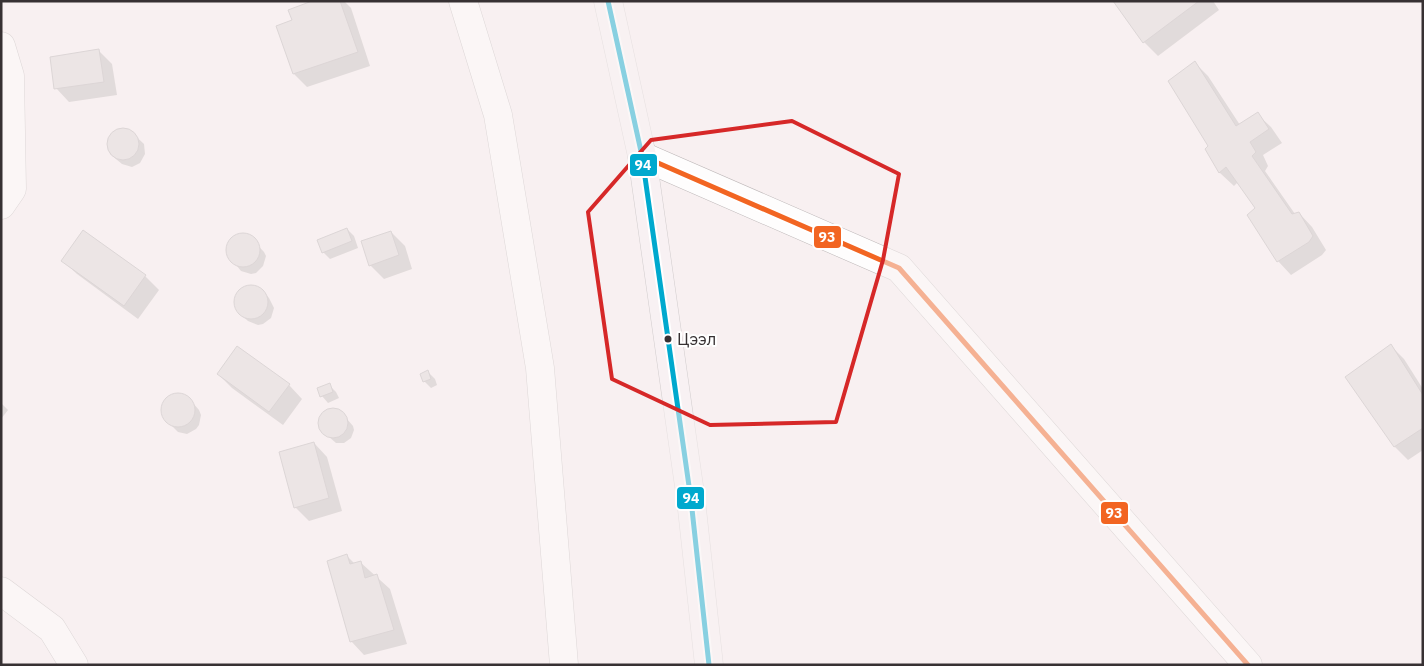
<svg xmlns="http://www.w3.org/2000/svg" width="1424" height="666" font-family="'IBM Plex Sans',sans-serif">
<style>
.shadow{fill:#0003}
.building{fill:#ddd7d8;stroke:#bbb5b6}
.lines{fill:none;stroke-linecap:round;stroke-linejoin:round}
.minor-casing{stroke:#beb8b9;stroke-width:29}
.major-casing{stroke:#d1cccd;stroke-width:29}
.minor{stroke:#fefdfd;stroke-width:28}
.major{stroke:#f8f1f3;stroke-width:28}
.bus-1-casing{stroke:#fff;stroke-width:9}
.bus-2-casing{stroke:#fff;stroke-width:9}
.bus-1{stroke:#00a9ce;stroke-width:5}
.bus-2{stroke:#f26522;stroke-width:5}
.marked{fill:none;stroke:#d62828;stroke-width:4;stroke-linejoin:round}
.bus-dot{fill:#373133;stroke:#fff;stroke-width:2}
.labels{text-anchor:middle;stroke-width:4;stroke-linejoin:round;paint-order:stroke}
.bus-label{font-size:17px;fill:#373133;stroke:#fff;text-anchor:start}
.line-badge{stroke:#fff;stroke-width:2}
.badge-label{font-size:14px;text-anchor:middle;font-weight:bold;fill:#fff}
</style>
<rect width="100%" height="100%" fill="#f8f0f1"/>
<g class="shadow">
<path d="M316 1H344L351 8 370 66 307 87 294 74V21Z"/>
<path d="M1115 1H1213L1219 10 1158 56 1144 42Z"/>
<path d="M99 51 112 64 117 95 69 102 56 88Z"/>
<path d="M1195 63 1208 76 1240 125 1257 114 1271 127 1282 143 1263 155 1268 166 1265 171 1295 214 1299 213 1312 227 1326 250 1322 255 1291 275 1278 261 1256 209 1238 182 1234 186 1220 173 1206 149 1209 146Z"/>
<path d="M119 129 129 130 144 144 145 154 140 163 132 167 122 164 110 154 108 149V139L115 131Z"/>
<path d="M347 229 354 236 358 248 330 259 323 252Z"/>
<path d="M83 232 145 276 159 290 138 319 77 274 63 261Z"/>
<path d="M391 232 405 246 412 269 384 279 370 265Z"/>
<path d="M240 235 250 237 264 252 266 256 263 266 256 273 251 274 241 271 228 255 227 250 231 240Z"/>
<path d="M253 286 262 290 269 298 274 308 271 318 263 324 258 325 248 321 240 314 235 304 237 294 244 287Z"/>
<path d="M1391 346 1404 359 1423 389V450L1408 460 1395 447 1347 377Z"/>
<path d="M428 372 435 379 437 385 431 388 424 381Z"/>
<path d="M218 374 289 385 302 399 283 425 232 388Z"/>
<path d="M329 385 336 392 339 398 328 403 322 396Z"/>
<path d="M178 394 183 396 192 402 199 410 201 415 199 425 196 429 187 434 178 432 163 417V407L168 398Z"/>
<path d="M1 403 8 410 1 419Z"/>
<path d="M332 409 340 411 353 426 354 430 351 438 344 443H336L321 430 320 421 323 413Z"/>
<path d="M314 443 327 457 342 511 309 521 295 507Z"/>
<path d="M346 555 355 564 360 562 390 589 407 644 364 655 351 641Z"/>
</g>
<g class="building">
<path d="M312 1H340L358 52 293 74 276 26 292 20 288 10Z"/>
<path d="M1113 1H1199L1143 43Z"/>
<path d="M99 49 104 82 54 89 50 57Z"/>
<path d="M1195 61 1236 126 1258 112 1269 129 1250 142 1256 152 1252 156 1292 214 1299 212 1313 236 1309 242 1277 262 1247 215 1255 208 1226 167 1219 173 1205 149 1208 146 1168 81Z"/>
<circle cx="123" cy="144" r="16"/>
<path d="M347 228 352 241 322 253 317 240Z"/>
<path d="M83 230 146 275 124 306 61 261Z"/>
<path d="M391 231 399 255 369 266 361 241Z"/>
<circle cx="243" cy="250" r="17"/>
<circle cx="251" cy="302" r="17"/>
<path d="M1391 344 1423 395V428L1394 447 1345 377Z"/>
<path d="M237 346 290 384 269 412 217 374Z"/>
<path d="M428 370 431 379 423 382 420 374Z"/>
<path d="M330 383 333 392 320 397 317 388Z"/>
<circle cx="178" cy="410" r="17"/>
<circle cx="333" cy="423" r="15"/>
<path d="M314 442 329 498 294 508 279 452Z"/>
<path d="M347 554 350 564 361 561 365 578 377 574 394 630 350 642 327 561Z"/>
</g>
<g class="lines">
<defs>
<g id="minor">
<path d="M463 1 498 115 540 368 564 665"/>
<path d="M1 46 10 76 12 189 1 205"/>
<path d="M642 156 899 268 1248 665"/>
<path d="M1 591 52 629 74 665"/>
</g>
<path id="major" d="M608 1 642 156 691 500 709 665"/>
</defs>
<use href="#minor" class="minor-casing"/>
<use href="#major" class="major-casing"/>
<use href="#minor" class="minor"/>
<use href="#major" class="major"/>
<defs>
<path id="bus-1" d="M608 1 642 156 691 500 709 665"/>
<path id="bus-2" d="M642 156 899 268 1248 665"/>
</defs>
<use href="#bus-1" class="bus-1-casing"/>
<use href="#bus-2" class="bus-2-casing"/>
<use href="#bus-1" class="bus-1"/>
<use href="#bus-2" class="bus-2"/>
</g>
<path d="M0 0H1424V666H0ZM792 121 899 174 883 260 836 422 710 425 612 379 588 212 651 140Z" fill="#f8f0f1" fill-opacity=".55" fill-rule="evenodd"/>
<path class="marked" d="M792 121 899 174 883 260 836 422 710 425 612 379 588 212 651 140Z"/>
<circle class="bus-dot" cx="668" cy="339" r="4.5"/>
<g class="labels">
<g class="bus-label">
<text x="677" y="345">Цээл</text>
</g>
</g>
<g class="line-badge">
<rect x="629" y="153" width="29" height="24" rx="5" fill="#00a9ce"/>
<rect x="813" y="225" width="29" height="24" rx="5" fill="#f26522"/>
<rect x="676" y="486" width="29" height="24" rx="5" fill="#00a9ce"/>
<rect x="1100" y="501" width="29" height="24" rx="5" fill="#f26522"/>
</g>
<g class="badge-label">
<text x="643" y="170">94</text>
<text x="827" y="242">93</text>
<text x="691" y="503">94</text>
<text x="1114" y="518">93</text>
</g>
<rect width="1424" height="666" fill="none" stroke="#373133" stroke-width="5"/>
</svg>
